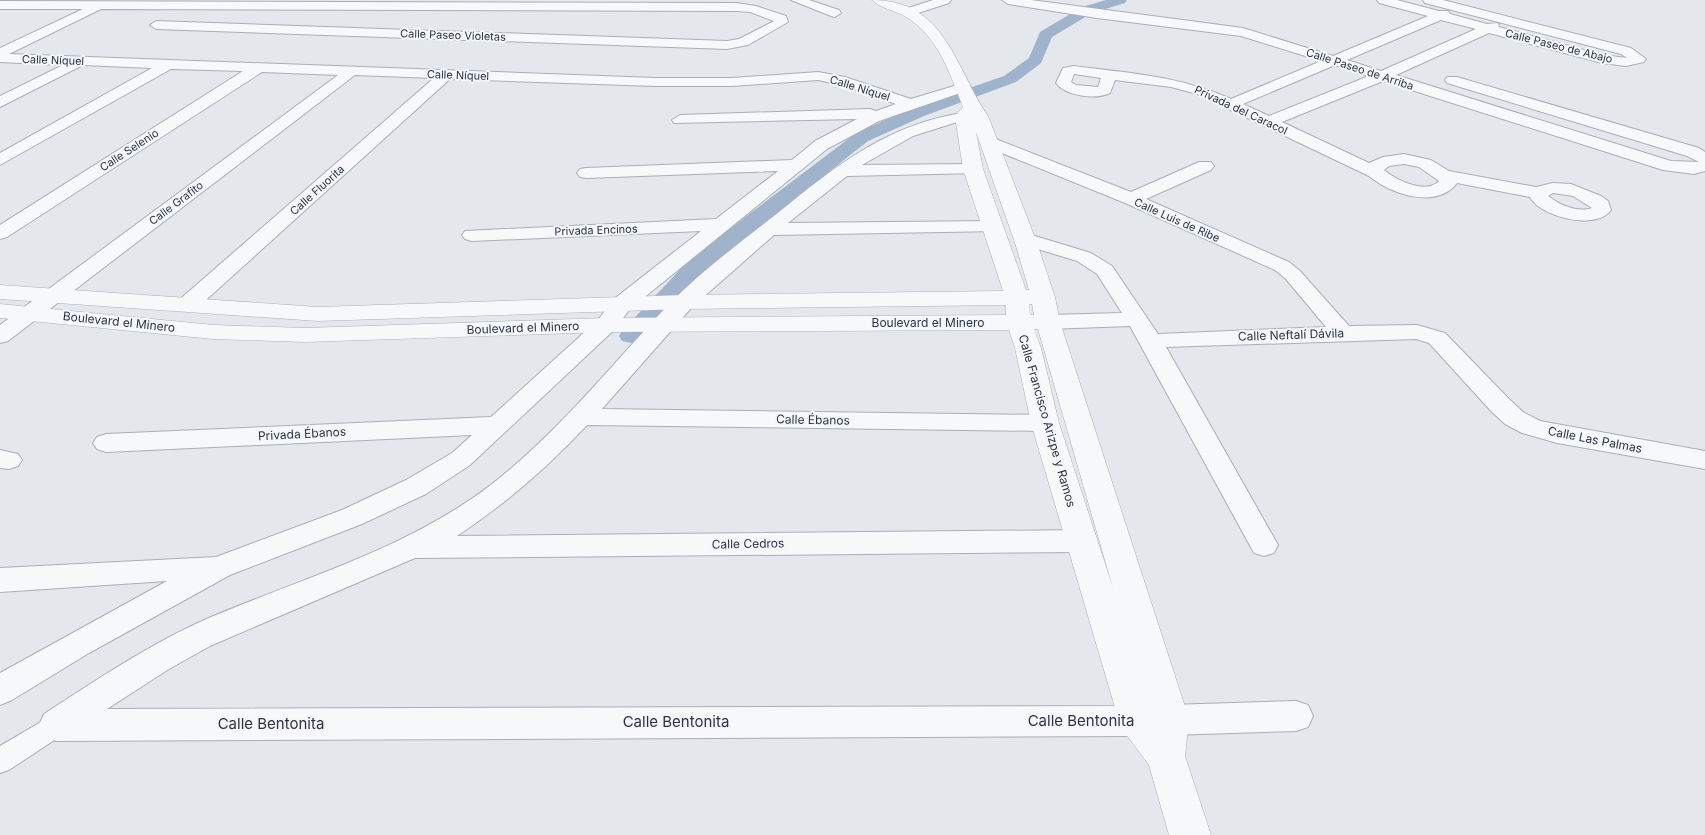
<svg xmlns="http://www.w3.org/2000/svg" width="1705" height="835" font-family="Inter,sans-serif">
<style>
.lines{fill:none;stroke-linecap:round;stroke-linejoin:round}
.canal{fill:#9fb4cc;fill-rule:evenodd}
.pedestrian-casing{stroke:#a9aeb7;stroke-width:2}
.minor-casing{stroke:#a9aeb7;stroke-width:2}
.tertiary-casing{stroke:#a9aeb7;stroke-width:1}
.pedestrian{fill:#f7f8fa;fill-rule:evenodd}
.minor{fill:#f7f8fa;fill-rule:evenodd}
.tertiary{fill:#f7f8fa;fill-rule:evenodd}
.labels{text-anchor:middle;stroke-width:4;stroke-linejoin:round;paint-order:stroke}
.far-street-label{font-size:11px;fill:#2b3445;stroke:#f4f6f9}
.street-label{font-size:12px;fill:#2b3445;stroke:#f4f6f9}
.near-street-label{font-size:15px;fill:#2b3445;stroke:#f4f6f9}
</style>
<rect width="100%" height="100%" fill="#e4e7ec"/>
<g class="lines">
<path class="canal" d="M1106 0H1127L1125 3 1092 13 1052 37 1041 63 1016 82 924 116 868 141 706 269 640 341 631 343 622 341 619 336 622 331 690 259 856 133 912 108 1004 76 1029 58 1040 32 1082 7Z"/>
<defs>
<path id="pedestrian" d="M56 713 65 717 69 725 65 733 9 770 0 773V746Z"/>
<g id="minor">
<path d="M791 0H809L839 10 841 13 835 17 831 16Z"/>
<path d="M933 0H951L949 3 909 16 903 12 905 9Z"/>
<path d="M1002 0H1031L1243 28 1333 56 1428 16 1379 3 1377 0H1397L1439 11H1448L1450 14 1487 24 1498 23 1499 27 1603 55 1627 58 1621 54 1425 3 1423 0H1443L1631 48 1646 59 1644 62 1626 66 1602 63 1489 33 1396 75 1671 161 1699 162 1687 156 1447 83 1445 80 1447 77H1457L1699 148 1705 152V171L1694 174 1663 170 1383 81 1282 122 1369 163 1383 157 1404 154 1431 160 1449 171 1536 187 1553 183 1571 184 1601 196 1608 201 1611 210C1597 231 1540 217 1530 197L1457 183C1437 210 1390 194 1369 176L1197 94 1171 87 1115 80 1110 93C1096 100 1065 96 1056 83L1063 68 1074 66C1127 73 1181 76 1231 99L1321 61 1241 36 1097 18 1008 4ZM1441 20 1476 29 1381 71 1347 60ZM1335 65 1369 76 1269 116 1243 104ZM1074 74 1101 78 1098 87 1076 85 1071 82ZM1404 164 1419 167 1439 181C1426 195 1396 180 1384 170L1389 166ZM1553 193 1573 196 1592 208C1577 213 1560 205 1548 196Z"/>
<path d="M0 1 736 3 756 6 786 16 788 22 748 45 727 49 156 29 150 25 156 21 727 41 739 39 774 21 750 12 736 11 101 9 9 54 655 78H732L818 72 845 77 911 99 964 83 971 87 969 90 879 121 827 149 630 309 614 330 470 465 426 494 362 524 230 575 89 653 12 700 0 705V673L167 581 0 592V568L216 557 342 510 406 480 452 453 472 435 106 452 97 449 93 443 97 437 106 434 491 417 598 320 614 299 701 231 472 241 465 239 462 235 465 231 716 219 778 171 586 178 580 177 577 173 580 169 586 168 792 160 815 141 857 119 674 123 672 120 680 115 870 109 876 111 896 104 837 84 818 80 732 86H655L450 79 195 310 187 311 179 310 176 305 179 300 434 78 355 75 8 341 0 343V325L338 75 262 72 7 237 0 239V225L243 71 171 69 0 165V153L152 68 83 65 0 107V96L63 65 0 62V48L83 9H0Z"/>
<path d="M979 111 987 116 985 119 954 123 913 136 862 165 973 164 979 165 982 169 979 173 847 176 788 223 993 221 1000 223 1003 227 1000 231 774 235 692 307 602 409 1045 415 1054 417 1058 423 1054 429 1045 431 587 425C547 468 505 504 457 536L1082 530 1092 533 1096 541 1092 549 1082 552 415 558 210 646 169 669 107 709 1138 706 1296 701 1308 705 1313 716 1308 727 1296 731 1138 736 56 741 44 736 39 725 44 714C98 679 151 643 211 617 306 577 409 548 492 484 560 431 612 364 671 302 707 266 749 236 789 204 848 156 901 118 979 111Z"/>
<path d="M988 136 1131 192 1199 162H1211L1214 166 1211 170 1146 199 1289 262 1300 271 1349 326 1417 325 1445 333 1509 399 1523 412 1540 421 1705 451V469L1557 443 1522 433 1505 424 1491 411 1429 343 1416 339 1166 347 1278 545 1274 553 1264 556 1254 553 1130 326 1048 329 1040 327 1037 322 1040 317 1048 315 1122 313 1097 274 1077 261 1018 243 1015 239 1018 235 1025 233 1091 253 1112 266 1158 334 1326 327 1286 279 1275 270 1125 203 982 145 980 141 982 137Z"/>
<path d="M0 450 18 454 22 460 18 466 9 469 0 468Z"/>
</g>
<path id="tertiary" d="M872 0C946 0 955 68 988 116L1037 243 1055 297 1060 322 1189 719 1185 756 1211 835H1169L1149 765 1125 733 1119 721 1031 423 1015 348 1009 330 606 332 305 342 213 339 0 318V304L213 325 305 328 606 318 1006 315V305L684 309 318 321 0 299V285L318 307 684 295 1003 291 963 169 955 116 963 107C950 74 938 36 906 17 897 11 879 8 872 0ZM976 132 1015 243 1029 290H1026L983 169ZM1029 304H1032L1034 315H1030ZM1034 329H1038L1113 588 1059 423 1041 348Z"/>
</defs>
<use href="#pedestrian" class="pedestrian-casing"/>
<use href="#minor" class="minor-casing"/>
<use href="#tertiary" class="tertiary-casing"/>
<use href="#pedestrian" class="pedestrian"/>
<use href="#minor" class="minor"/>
<use href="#tertiary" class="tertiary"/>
</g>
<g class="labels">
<g class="far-street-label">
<text transform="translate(453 35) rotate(2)" y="4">Calle Paseo Violetas</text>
<text transform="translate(1559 46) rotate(14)" y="4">Calle Paseo de Abajo</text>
<text transform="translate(53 60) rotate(2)" y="4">Calle Níquel</text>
<text transform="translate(1360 69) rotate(18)" y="4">Calle Paseo de Arriba</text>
<text transform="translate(458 75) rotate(2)" y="4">Calle Níquel</text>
<text transform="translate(860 88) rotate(17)" y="4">Calle Níquel</text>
<text transform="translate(1241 110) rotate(25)" y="4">Privada del Caracol</text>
<text transform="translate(129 150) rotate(-33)" y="4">Calle Selenio</text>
<text transform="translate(317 190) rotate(-42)" y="4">Calle Fluorita</text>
<text transform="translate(176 203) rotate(-37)" y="4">Calle Grafito</text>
<text transform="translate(1177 220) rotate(24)" y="4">Calle Luis de Ribe</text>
<text transform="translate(596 230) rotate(-2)" y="4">Privada Encinos</text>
</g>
<g class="street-label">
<text transform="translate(119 322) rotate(6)" y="4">Boulevard el Minero</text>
<text x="928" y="327">Boulevard el Minero</text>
<text transform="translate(523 328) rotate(-2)" y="4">Boulevard el Minero</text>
<text transform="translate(1291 335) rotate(-2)" y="4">Calle Neftalí Dávila</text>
<text transform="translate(813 420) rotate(1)" y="4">Calle Ébanos</text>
<text transform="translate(1047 421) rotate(74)" y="4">Calle Francisco Arizpe y Ramos</text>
<text transform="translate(302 434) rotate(-3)" y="4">Privada Ébanos</text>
<text transform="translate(1595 440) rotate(11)" y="4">Calle Las Palmas</text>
<text transform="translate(748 544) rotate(-1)" y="4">Calle Cedros</text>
</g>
<g class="near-street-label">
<text x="1081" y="726">Calle Bentonita</text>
<text x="676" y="727">Calle Bentonita</text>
<text x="271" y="729">Calle Bentonita</text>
</g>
</g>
</svg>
